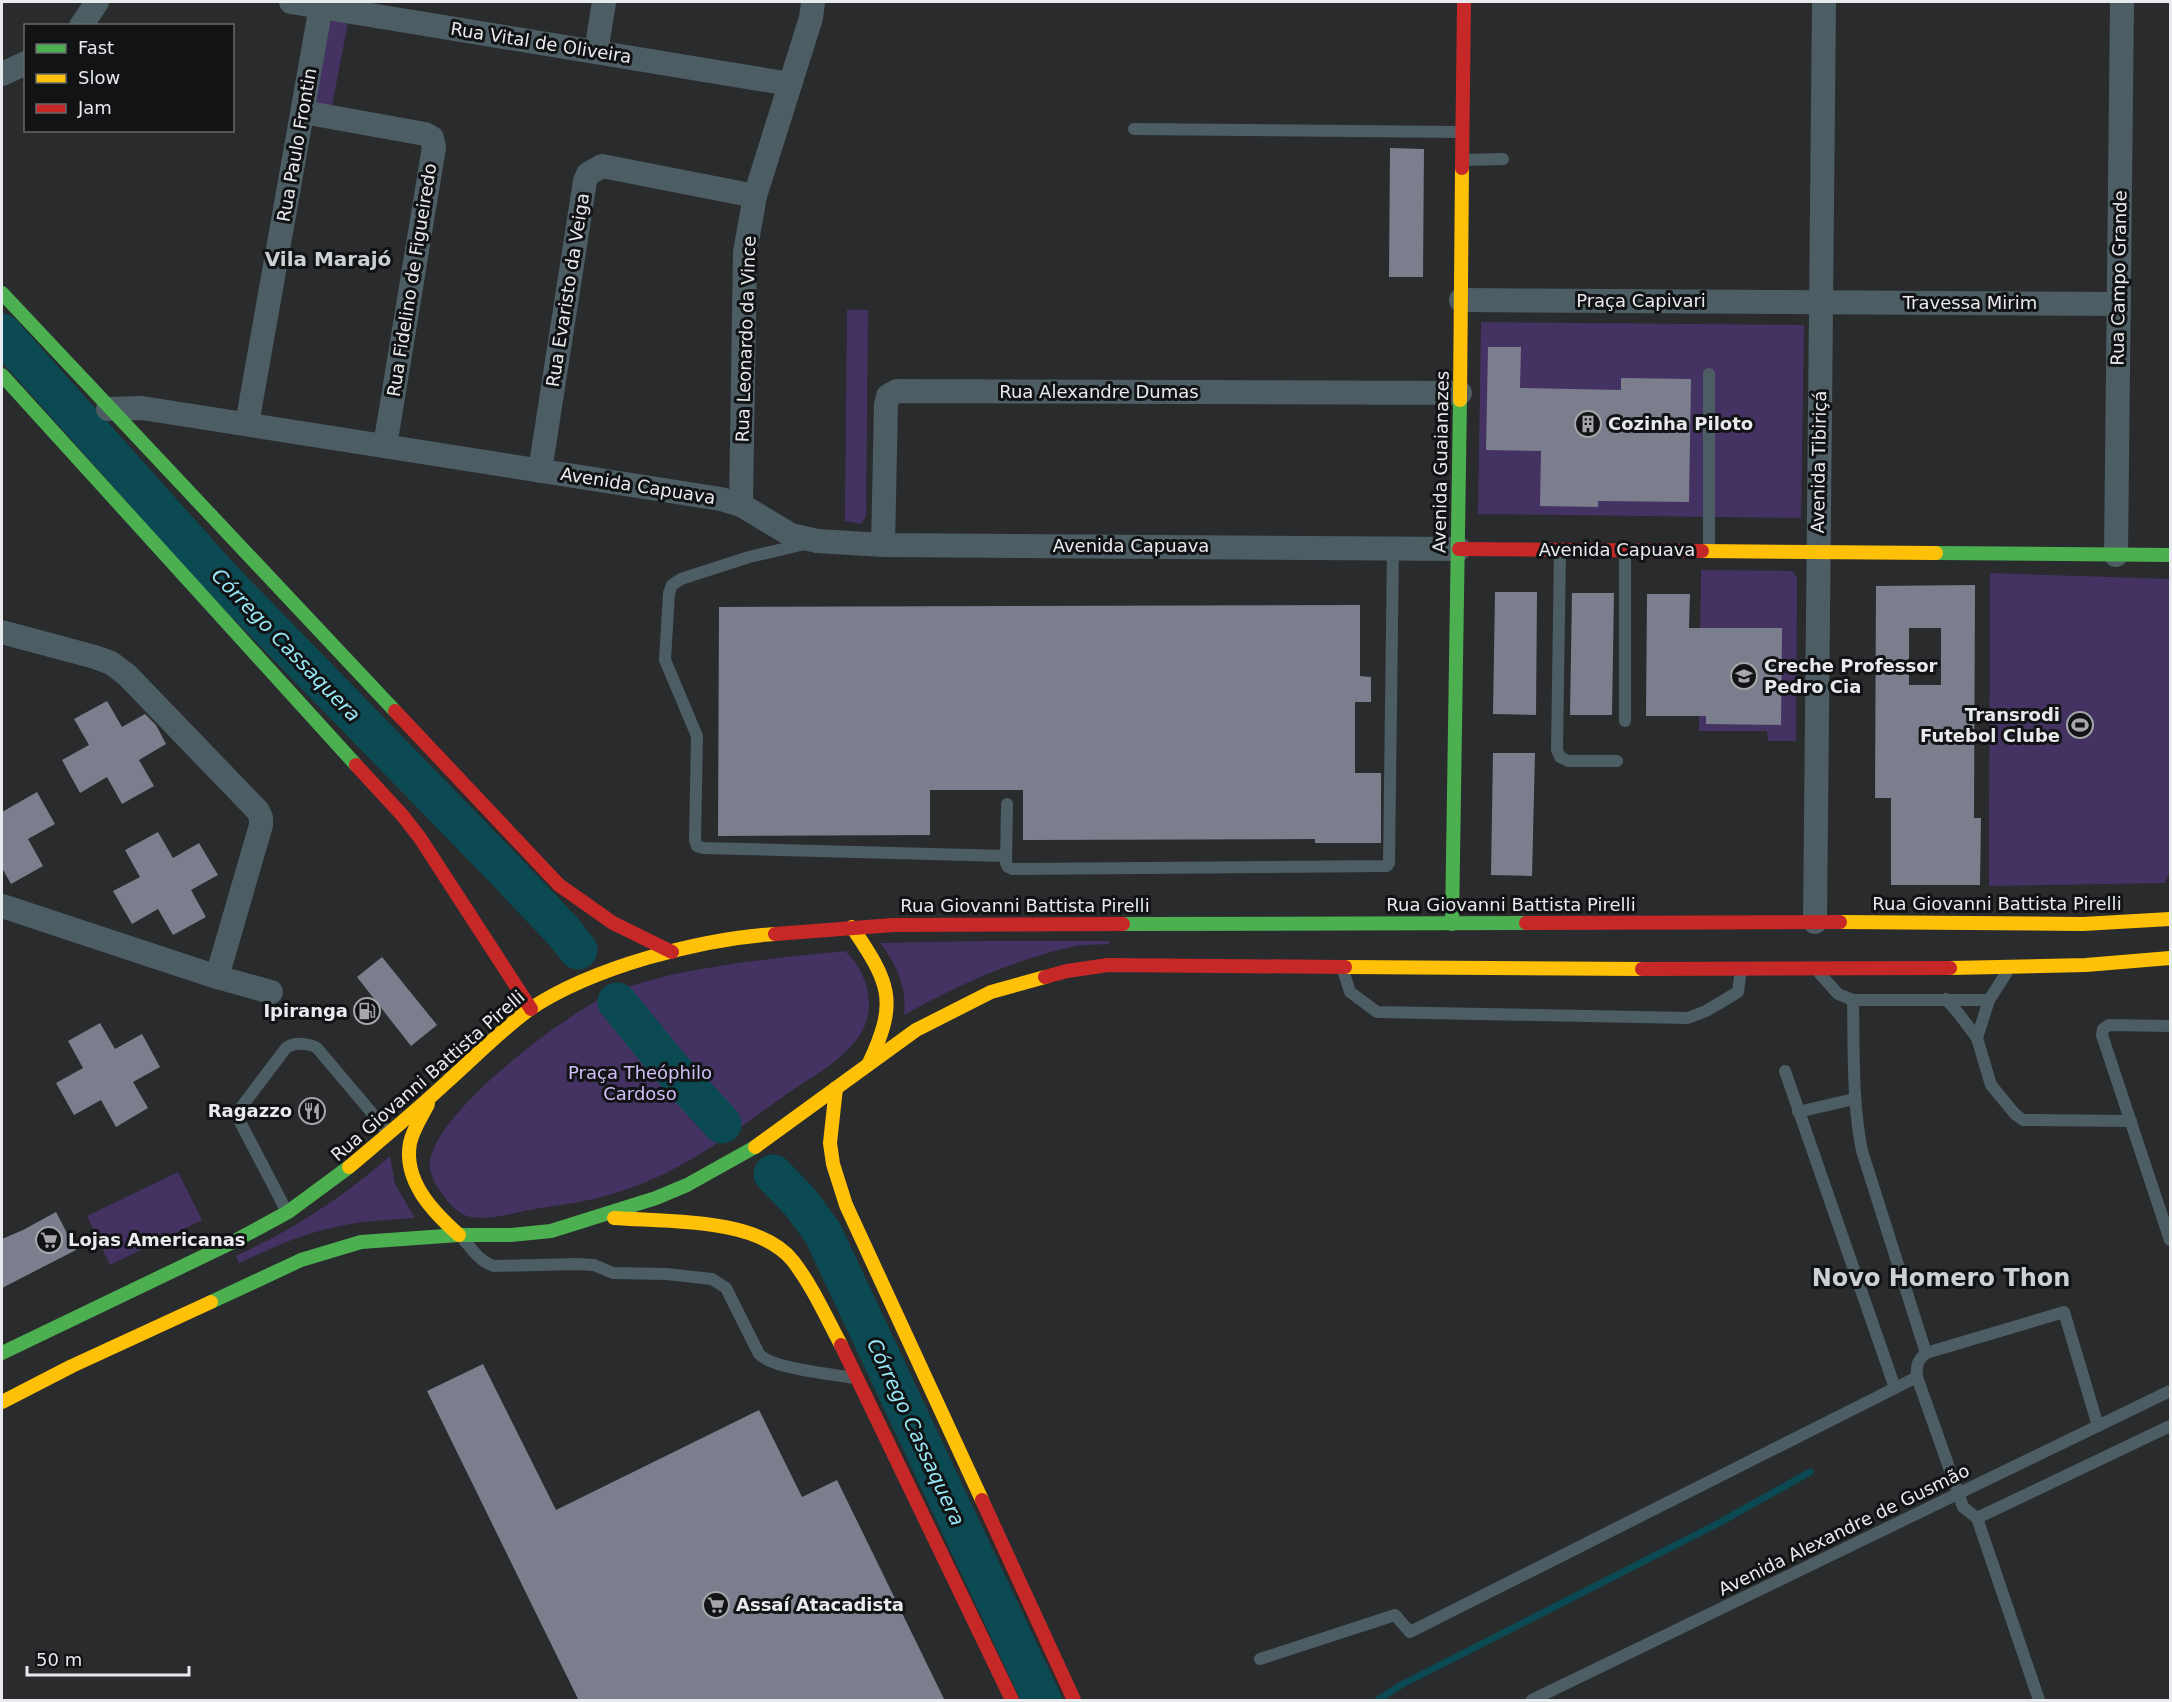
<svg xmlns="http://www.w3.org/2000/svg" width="2172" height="1702" font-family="'DejaVu Sans',sans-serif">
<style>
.green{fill:#443263}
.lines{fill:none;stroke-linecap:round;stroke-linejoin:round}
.stream{stroke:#0b4a52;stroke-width:7}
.river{stroke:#0b4a52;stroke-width:39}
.building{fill:#7b7e8d;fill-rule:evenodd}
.lane{stroke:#4c5d64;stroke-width:12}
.street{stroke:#4c5d64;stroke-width:24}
.fast{stroke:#4caf50;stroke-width:14}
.slow{stroke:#ffc107;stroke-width:14}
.jam{stroke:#c62828;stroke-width:14}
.labels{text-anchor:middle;stroke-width:6;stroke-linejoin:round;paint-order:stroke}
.street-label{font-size:18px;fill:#e8eaed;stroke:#121315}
.poi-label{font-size:18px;font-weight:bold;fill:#e8eaed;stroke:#121315;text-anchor:start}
.park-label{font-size:18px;fill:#d2bff9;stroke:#121315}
.neighbourhood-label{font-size:20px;font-weight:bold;fill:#ccd0d5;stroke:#121315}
.water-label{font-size:20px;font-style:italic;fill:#98e9f8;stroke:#121315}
.district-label{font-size:24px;font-weight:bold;fill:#ccd0d5;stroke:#121315}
</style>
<rect width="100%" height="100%" fill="#292b2d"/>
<g class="green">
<path d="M336 19 348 22 331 111 314 105 327 23Z"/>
<path d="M847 310H868L866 516 861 524 845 521Z"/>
<path d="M1481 322 1804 325 1801 518 1478 514Z"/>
<path d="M1701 570 1792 571 1797 577 1796 741H1768L1767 731H1699Z"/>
<path d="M1990 573 2170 579V871L2165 883 1989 886Z"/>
<path d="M985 941H1109V944C1095 945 1080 944 1067 948 1009 962 955 986 904 1015 907 987 897 965 880 943Z"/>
<path d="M845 951C866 970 877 1005 862 1031 847 1058 815 1075 791 1091 733 1132 686 1171 616 1193 588 1202 558 1205 529 1210 511 1214 482 1222 464 1215 454 1210 447 1201 441 1192 435 1184 429 1173 430 1162 435 1111 571 1009 617 991 636 983 656 979 675 974 731 962 788 957 845 951Z"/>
<path d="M390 1156 395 1184 415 1218C386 1220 356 1221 327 1229 296 1236 268 1250 239 1263L236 1256C293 1230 343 1197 390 1156Z"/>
<path d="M178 1172 202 1220 110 1265 87 1216Z"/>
</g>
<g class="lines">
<g class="stream">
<path d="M563 931 574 919"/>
<path d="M1378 1700 1401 1685 1717 1524 1810 1472"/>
</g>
<g class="river">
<path d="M2 333 221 578 507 872 563 931 578 950"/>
<path d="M617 1002 671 1068 722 1124"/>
<path d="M773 1174 800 1202 823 1233 1042 1700"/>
</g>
</g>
<g class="building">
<path d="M1390 148 1424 149 1423 277H1389Z"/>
<path d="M1488 347H1521L1520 388 1621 390V378L1691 379 1689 502 1598 501V507L1540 506 1541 451 1486 450Z"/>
<path d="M1975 585 1974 818H1981L1980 885H1891V798H1875L1876 586ZM1909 628H1941V685H1909Z"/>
<path d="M1495 592H1537L1536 715 1493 714Z"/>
<path d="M1572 593H1614L1612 715H1570Z"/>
<path d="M1647 594H1690L1689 628H1782L1781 725 1706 724V716H1646Z"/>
<path d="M1360 605V676L1371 677V702H1355V773H1381V843H1315V839L1023 840V790H930V835L718 836 719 607Z"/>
<path d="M107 701 122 727 145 714 156 725 166 744 139 760 154 786 122 804 107 777 80 793 62 760 89 745 74 719Z"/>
<path d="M1493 753H1535L1532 876 1491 875Z"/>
<path d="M37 792 55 824 28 839 43 866 11 884 2 868V812Z"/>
<path d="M158 832 173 858 199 843 218 875 191 890 206 917 173 935 158 909 132 924 113 891 140 877 125 850Z"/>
<path d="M382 957 437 1025 411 1046 357 977Z"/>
<path d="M100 1023 115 1049 142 1034 160 1067 133 1082 148 1108 116 1127 101 1100 74 1115 56 1083 83 1068 68 1041Z"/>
<path d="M56 1212 76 1250 2 1288V1239L23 1230Z"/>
<path d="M483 1364 556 1510 759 1410 802 1497 837 1480 945 1701H579L427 1391Z"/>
</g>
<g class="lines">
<g class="lane">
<path d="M1134 129 1462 132"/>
<path d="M1464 160 1503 159"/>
<path d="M805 544 749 557 681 579 672 585 669 593 665 660 697 736 695 840 697 846 703 848 1006 856"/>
<path d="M1709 549V374"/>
<path d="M1560 550 1557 750 1560 757 1568 761H1617"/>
<path d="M1625 721V551"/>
<path d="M1007 804 1006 863 1008 867 1012 869 1387 866 1389 863 1393 548"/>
<path d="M1342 967 1350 992 1377 1012 1688 1018 1706 1011 1738 992 1741 969"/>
<path d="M1820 974 1838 994 1853 1000H1989L2007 972"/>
<path d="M1946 999 1959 1014 1977 1038 1991 1085 2015 1114 2023 1120 2131 1121"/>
<path d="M1853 1000C1854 1051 1852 1101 1862 1151L1926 1353"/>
<path d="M2170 1026 2109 1025 2103 1029 2102 1035 2170 1240"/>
<path d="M1977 1038 1989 1000"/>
<path d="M1785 1071 1895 1388"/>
<path d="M1798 1112 1854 1099"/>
<path d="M287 1212 236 1114 286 1048C294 1042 309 1043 317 1048L388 1132"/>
<path d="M464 1240C473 1251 481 1262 494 1266L577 1264 594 1265 613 1273 667 1274 712 1279 726 1288 759 1354C773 1369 832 1374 854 1378"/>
<path d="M2098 1426 2064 1312 1926 1353C1917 1361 1916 1366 1917 1377L1963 1507 1977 1518 2170 1426"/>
<path d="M1977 1518 2039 1700"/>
<path d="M1260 1659 1395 1615 1410 1632 1917 1377"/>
<path d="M1532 1700 2170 1391"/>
</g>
<g class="street">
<path d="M291 2 790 84"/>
<path d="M81 26 97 2"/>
<path d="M596 52 604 2"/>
<path d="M2 74 26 63"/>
<path d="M303 112 425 134 432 138 434 147 385 446"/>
<path d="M1461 300 2119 304"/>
<path d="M108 409 142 408 721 499 741 505 791 535 817 541 883 545 1459 549"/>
<path d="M247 424 321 6"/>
<path d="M540 471 585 181 588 174 602 166 755 196"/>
<path d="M741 505 745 252 755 196 811 18 813 2"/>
<path d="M883 545 886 405 888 396 897 391 1460 393"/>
<path d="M2116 555 2122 2"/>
<path d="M2 632 95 657 111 663 127 675 258 811 261 818V825L217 977"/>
<path d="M2 906 217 977 271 992"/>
<path d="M1815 922 1824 2"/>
</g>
<g class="fast">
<path d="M2 293 395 711"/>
<path d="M2 375 356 765"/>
<path d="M1936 553 2170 555"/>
<path d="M1123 924 1526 923"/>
<path d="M1452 924 1460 400"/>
<path d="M211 1302 301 1260 361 1242 459 1235H511L551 1231 656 1198 687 1185 755 1147"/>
<path d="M2 1353 231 1243 288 1212 349 1167"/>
</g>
<g class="slow">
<path d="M1460 400 1462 168"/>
<path d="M1702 551 1936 553"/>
<path d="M1840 922 2083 924 2170 919"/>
<path d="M852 927C889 982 899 1000 869 1063"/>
<path d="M1345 967 1642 969"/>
<path d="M1950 968 2086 965 2170 958"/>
<path d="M836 1088 830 1143 833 1164 846 1205 982 1500"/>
<path d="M428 1104C422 1116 413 1129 410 1143 403 1181 433 1212 459 1235"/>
<path d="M755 1147 916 1030 991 992 1045 977"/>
<path d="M349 1167C382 1139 416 1111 448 1081 475 1057 501 1030 530 1009 593 967 700 939 775 934"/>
<path d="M614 1218C666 1222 758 1217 793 1261 813 1287 826 1317 841 1345"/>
<path d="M2 1402 72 1366 211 1302"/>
</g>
<g class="jam">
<path d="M1462 168 1464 2"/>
<path d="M1459 549 1702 551"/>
<path d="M395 711 559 885 613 923 672 952"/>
<path d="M356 765 403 816 420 838 531 1009"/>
<path d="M1526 923 1840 922"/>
<path d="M775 934 893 925 1123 924"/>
<path d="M1642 969 1950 968"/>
<path d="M1045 977 1067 971 1108 965 1345 967"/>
<path d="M841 1345 1012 1700"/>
<path d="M982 1500 1074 1700"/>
</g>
</g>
<defs>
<symbol id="building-ring" viewBox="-11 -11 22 22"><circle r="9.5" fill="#121315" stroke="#a5a7aa" stroke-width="1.5"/><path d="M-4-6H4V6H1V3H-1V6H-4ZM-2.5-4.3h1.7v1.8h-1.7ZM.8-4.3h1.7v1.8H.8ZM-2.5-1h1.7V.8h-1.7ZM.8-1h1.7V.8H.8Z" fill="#a5a7aa"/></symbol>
<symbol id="school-ring" viewBox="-11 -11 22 22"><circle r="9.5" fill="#121315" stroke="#a5a7aa" stroke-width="1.5"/><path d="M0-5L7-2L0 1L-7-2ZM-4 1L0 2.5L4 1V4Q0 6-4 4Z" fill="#a5a7aa"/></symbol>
<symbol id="stadium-ring" viewBox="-11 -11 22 22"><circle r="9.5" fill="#121315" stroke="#a5a7aa" stroke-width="1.5"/><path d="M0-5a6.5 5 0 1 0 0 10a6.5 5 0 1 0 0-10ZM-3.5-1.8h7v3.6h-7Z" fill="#a5a7aa"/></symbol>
<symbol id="fuel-ring" viewBox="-11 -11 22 22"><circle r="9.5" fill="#121315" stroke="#a5a7aa" stroke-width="1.5"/><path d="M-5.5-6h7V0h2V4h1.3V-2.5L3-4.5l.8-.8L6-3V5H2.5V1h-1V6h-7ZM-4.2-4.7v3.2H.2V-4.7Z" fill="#a5a7aa"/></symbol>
<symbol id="restaurant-ring" viewBox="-11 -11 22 22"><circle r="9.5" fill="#121315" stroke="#a5a7aa" stroke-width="1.5"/><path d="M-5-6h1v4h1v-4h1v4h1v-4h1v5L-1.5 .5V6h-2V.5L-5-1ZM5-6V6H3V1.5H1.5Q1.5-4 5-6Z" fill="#a5a7aa"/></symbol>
<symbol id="supermarket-ring" viewBox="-11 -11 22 22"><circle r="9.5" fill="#121315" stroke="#a5a7aa" stroke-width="1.5"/><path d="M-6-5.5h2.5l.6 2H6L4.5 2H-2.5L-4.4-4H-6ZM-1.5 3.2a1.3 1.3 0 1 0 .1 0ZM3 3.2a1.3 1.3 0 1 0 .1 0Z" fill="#a5a7aa"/></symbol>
</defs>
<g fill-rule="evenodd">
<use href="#building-ring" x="1573" y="409" width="30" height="30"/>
<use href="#school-ring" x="1729" y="661" width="30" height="30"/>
<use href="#stadium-ring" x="2065" y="710" width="30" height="30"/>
<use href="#fuel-ring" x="352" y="996" width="30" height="30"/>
<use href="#restaurant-ring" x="297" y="1096" width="30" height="30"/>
<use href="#supermarket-ring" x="34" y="1225" width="30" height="30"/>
<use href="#supermarket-ring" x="701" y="1590" width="30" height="30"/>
</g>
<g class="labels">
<g class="street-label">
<text transform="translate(541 43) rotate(9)" y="6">Rua Vital de Oliveira</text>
<text transform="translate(297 145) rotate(-80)" y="6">Rua Paulo Frontin</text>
<text transform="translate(2119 278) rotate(-89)" y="6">Rua Campo Grande</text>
<text transform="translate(412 280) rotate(-81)" y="6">Rua Fidelino de Figueiredo</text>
<text transform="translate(568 290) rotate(-81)" y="6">Rua Evaristo da Veiga</text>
<text x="1641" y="307">Praça Capivari</text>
<text x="1970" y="309">Travessa Mirim</text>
<text transform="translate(746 339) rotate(-88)" y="6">Rua Leonardo da Vince</text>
<text x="1099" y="398">Rua Alexandre Dumas</text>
<text transform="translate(1441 462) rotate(-89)" y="6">Avenida Guaianazes</text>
<text transform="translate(1819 462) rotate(-89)" y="6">Avenida Tibiriçá</text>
<text transform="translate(638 486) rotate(9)" y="6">Avenida Capuava</text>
<text x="1131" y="552">Avenida Capuava</text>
<text x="1617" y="556">Avenida Capuava</text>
<text x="1997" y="910">Rua Giovanni Battista Pirelli</text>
<text x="1511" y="911">Rua Giovanni Battista Pirelli</text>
<text x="1025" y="912">Rua Giovanni Battista Pirelli</text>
<text transform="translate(428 1076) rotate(-41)" y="6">Rua Giovanni Battista Pirelli</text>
<text transform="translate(1844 1530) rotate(-26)" y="6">Avenida Alexandre de Gusmão</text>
</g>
<g class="poi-label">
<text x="1608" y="430">Cozinha Piloto</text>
<text x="1764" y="672">Creche Professor<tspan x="1764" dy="21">Pedro Cia</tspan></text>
<text x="2060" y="721" text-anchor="end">Transrodi<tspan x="2060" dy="21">Futebol Clube</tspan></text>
<text x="348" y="1017" text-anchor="end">Ipiranga</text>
<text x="292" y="1117" text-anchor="end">Ragazzo</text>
<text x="68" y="1246">Lojas Americanas</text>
<text x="736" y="1611">Assaí Atacadista</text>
</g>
<g class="park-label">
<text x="640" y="1079">Praça Theóphilo<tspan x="640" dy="21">Cardoso</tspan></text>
</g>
<g class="neighbourhood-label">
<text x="328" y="266">Vila Marajó</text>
</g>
<g class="water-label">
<text transform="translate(286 645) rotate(46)" y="7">Córrego Cassaquera</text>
<text transform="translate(916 1432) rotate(65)" y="7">Córrego Cassaquera</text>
</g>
<g class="district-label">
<text x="1941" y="1286">Novo Homero Thon</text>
</g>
</g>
<rect width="2172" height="1702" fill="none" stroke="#e8eaed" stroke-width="6"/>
<rect x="24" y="24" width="210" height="108" fill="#121315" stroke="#68696b" stroke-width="1.5"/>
<rect x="36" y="44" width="30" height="9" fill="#4caf50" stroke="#68696b" stroke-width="1.5"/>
<text x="78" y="54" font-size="18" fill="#e8eaed">Fast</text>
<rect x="36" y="74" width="30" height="9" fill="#ffc107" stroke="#68696b" stroke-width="1.5"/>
<text x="78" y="84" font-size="18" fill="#e8eaed">Slow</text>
<rect x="36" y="104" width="30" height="9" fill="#c62828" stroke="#68696b" stroke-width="1.5"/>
<text x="78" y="114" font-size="18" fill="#e8eaed">Jam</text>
<path d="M27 1666v9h162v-9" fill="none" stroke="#e8eaed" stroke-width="3"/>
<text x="36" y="1666" font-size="18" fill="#e8eaed" stroke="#121315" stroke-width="4.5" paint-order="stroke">50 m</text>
</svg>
